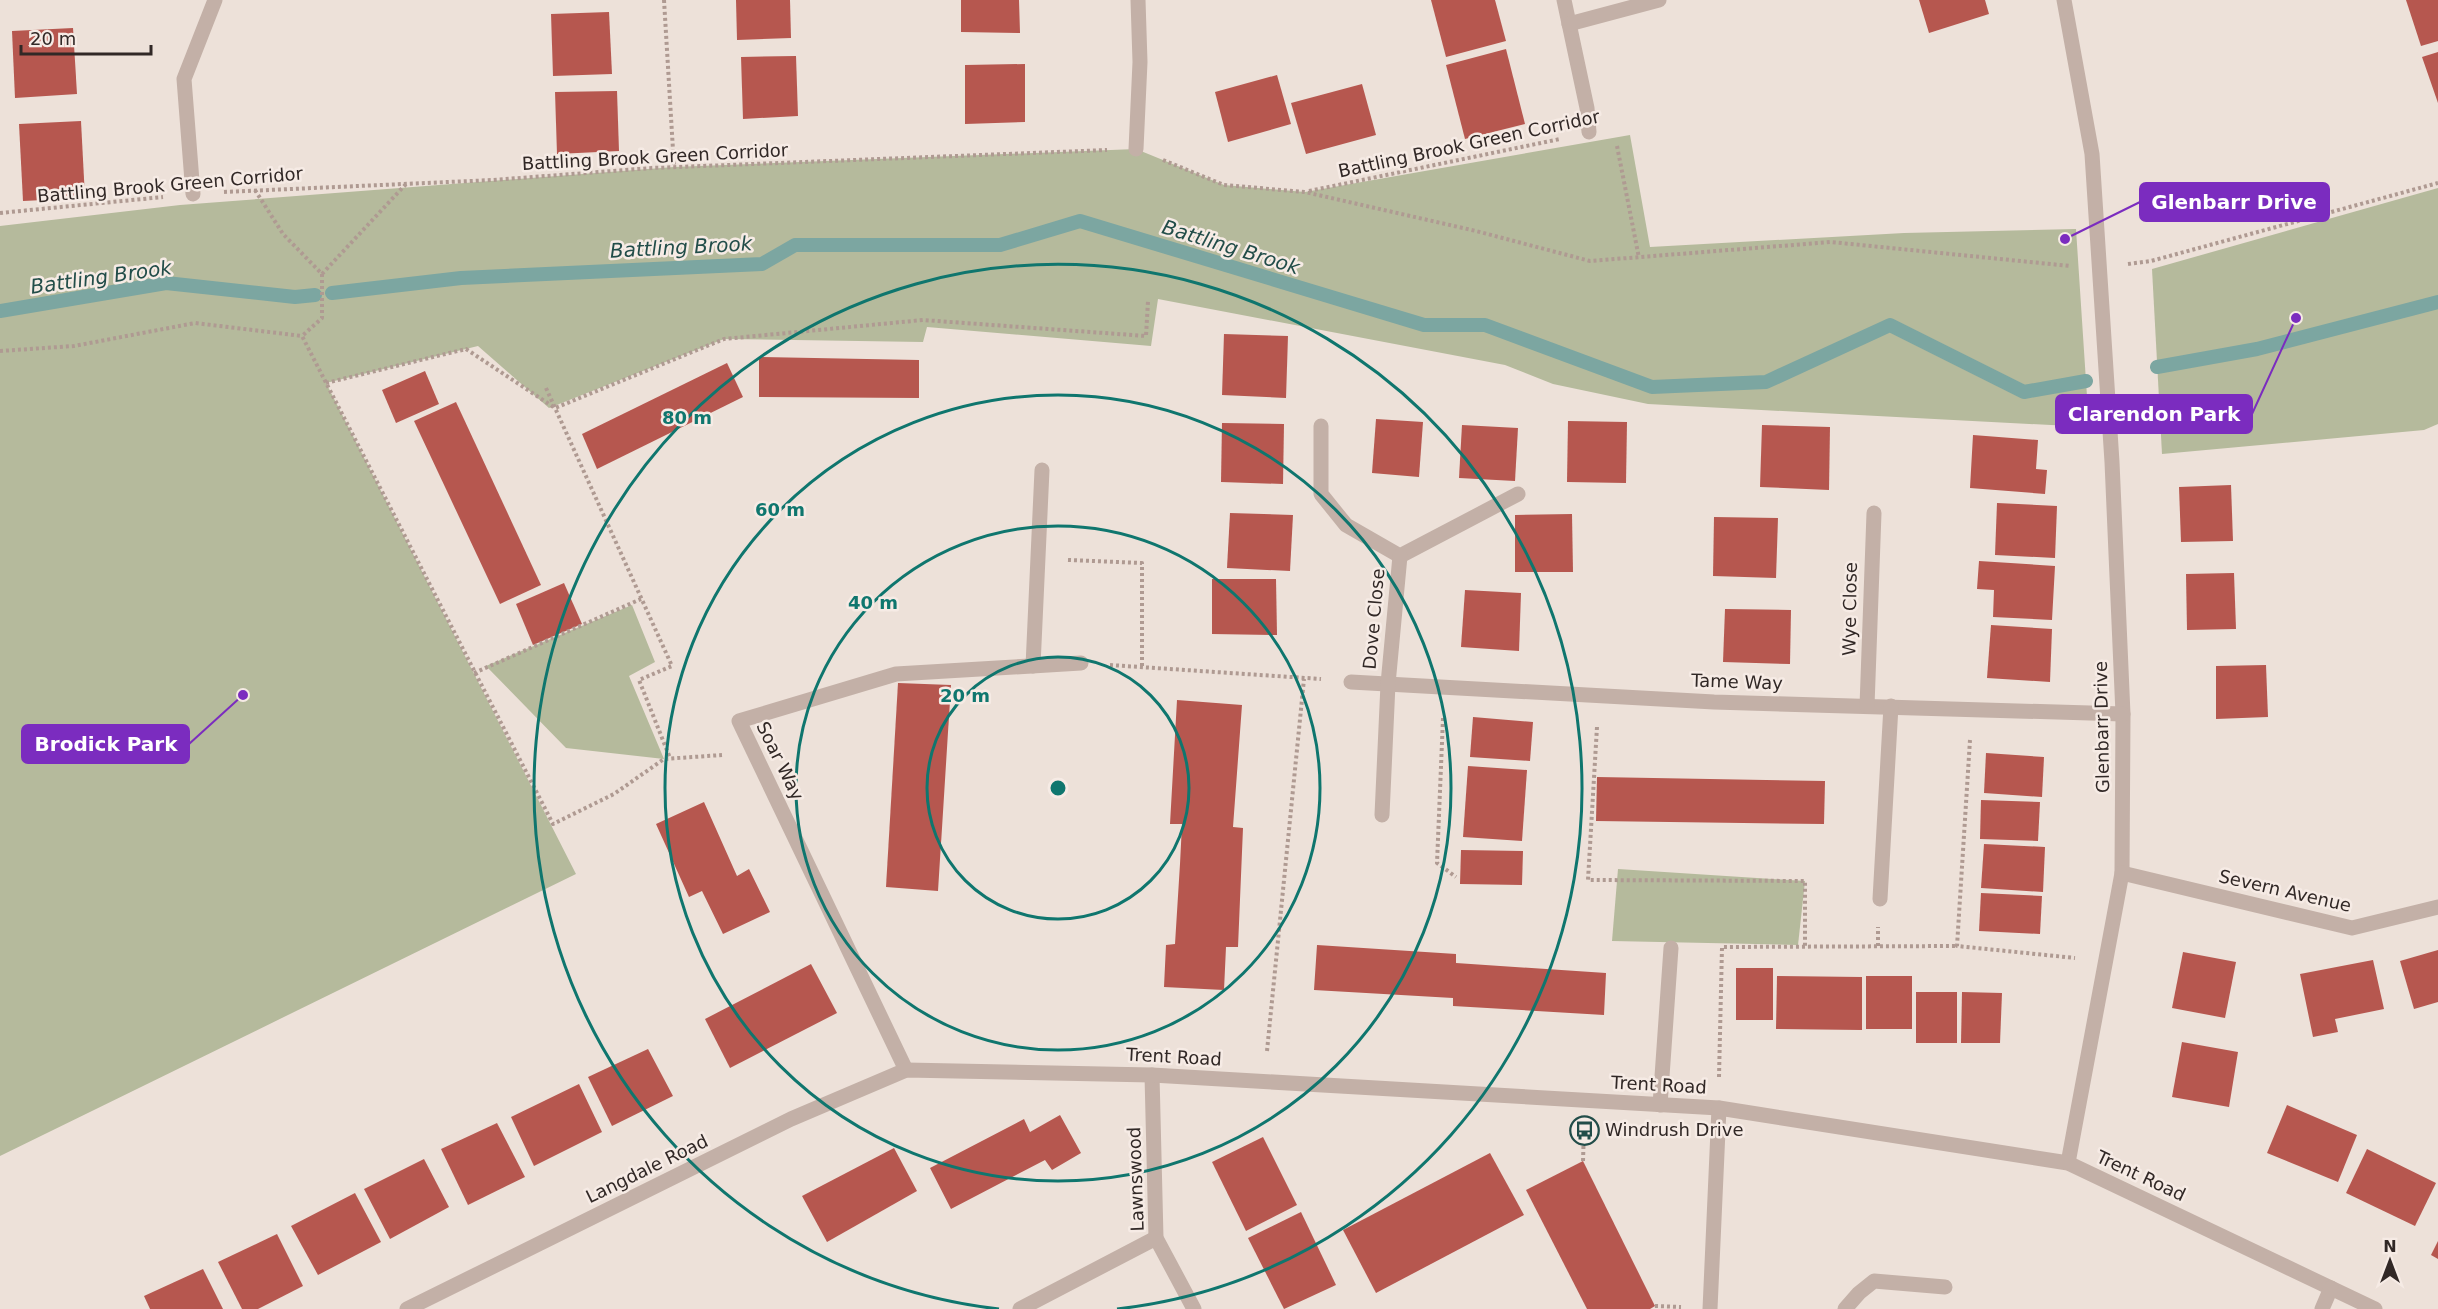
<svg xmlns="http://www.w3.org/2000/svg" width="2438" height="1309" font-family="'DejaVu Sans',sans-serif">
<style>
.green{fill:#b5ba9c}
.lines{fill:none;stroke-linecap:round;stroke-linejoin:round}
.stream{stroke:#7ca6a1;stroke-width:14}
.building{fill:#b6574f}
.path{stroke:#af9a92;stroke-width:4;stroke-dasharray:3 3;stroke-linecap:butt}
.minor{stroke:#c3b0a7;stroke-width:15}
.ring{fill:none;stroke:#0f766e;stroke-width:3}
.labels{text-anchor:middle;stroke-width:5;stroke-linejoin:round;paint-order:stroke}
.street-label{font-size:18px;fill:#312826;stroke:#f6ebe5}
.poi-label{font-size:18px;fill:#312826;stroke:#f6ebe5;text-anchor:start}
.water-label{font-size:20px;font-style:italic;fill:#224d49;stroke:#f6ebe5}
.centre{fill:#0f766e;stroke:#f6ebe5;stroke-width:3}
.ring-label{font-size:18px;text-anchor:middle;font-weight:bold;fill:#0f766e;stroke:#f6ebe5;stroke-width:5;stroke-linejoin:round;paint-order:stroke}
.leader{fill:none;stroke:#7b2cbf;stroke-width:2}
.callout-dot{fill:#7b2cbf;stroke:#f6ebe5;stroke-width:2}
.callout{fill:#7b2cbf;stroke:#7b2cbf;stroke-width:2}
.callout-label{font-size:20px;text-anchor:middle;font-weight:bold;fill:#fff}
</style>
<rect width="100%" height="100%" fill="#ede1d9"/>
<g class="green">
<path d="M1630 135 1650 247 1904 233 2076 229 2089 427 1648 404 1553 384 1505 365 1158 299 1151 346 927 327 923 342 724 339 549 408 478 346 326 383 576 874 0 1156V226L180 205 674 167 1136 149 1224 185 1305 192Z"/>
<path d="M2438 188V424L2424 430 2162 454 2152 269Z"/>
<path d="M632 605 655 662 629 676 664 759 566 748 486 666Z"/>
<path d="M1618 869 1805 881 1798 945 1612 941Z"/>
</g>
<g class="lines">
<g class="stream">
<path d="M332 293 461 278 762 264 795 245H1000L1080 221 1424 325H1485L1652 387 1766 382 1890 325 2024 392 2086 381"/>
<path d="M0 311 166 283 295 297 315 295"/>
<path d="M2157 367 2257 349 2438 302"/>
</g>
</g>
<g class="building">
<path d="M736 0H790L791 38 737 40Z"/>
<path d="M961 0H1019L1020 33 961 32Z"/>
<path d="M1431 0H1495L1506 41 1446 57Z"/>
<path d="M1919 0H1985L1989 14 1929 33Z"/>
<path d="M2406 0H2438V41L2421 46Z"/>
<path d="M609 12 612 74 553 76 551 14Z"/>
<path d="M73 28 77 94 15 98 12 31Z"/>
<path d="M1506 49 1525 124 1465 139 1446 65Z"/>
<path d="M2438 52V103L2422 57Z"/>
<path d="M796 56 798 116 743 119 741 57Z"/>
<path d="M1025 64V122L965 124V65Z"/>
<path d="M1277 75 1291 124 1228 142 1215 92Z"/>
<path d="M1362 84 1376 135 1306 154 1291 103Z"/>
<path d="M617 91 619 151 557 154 555 92Z"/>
<path d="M81 121 85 198 23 201 19 124Z"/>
<path d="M1224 334 1288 336 1286 398 1222 395Z"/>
<path d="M759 357 919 360V398L759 397Z"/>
<path d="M727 363 743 397 597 469 582 434Z"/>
<path d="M425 371 439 404 396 423 382 390Z"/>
<path d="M456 402 541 585 500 604 414 421Z"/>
<path d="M1376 419 1423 422 1419 477 1372 473Z"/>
<path d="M1568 421 1627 422 1626 483 1567 482Z"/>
<path d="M1222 423 1284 424 1283 484 1221 482Z"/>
<path d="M1462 425 1518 428 1515 481 1459 478Z"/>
<path d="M1762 425 1830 427 1829 490 1760 487Z"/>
<path d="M1973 435 2038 440 2036 469 2047 470 2045 494 1970 488Z"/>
<path d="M2231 485 2233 541 2181 542 2179 487Z"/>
<path d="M1997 503 2057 506 2055 558 1995 555Z"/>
<path d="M1230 513 1293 515 1290 571 1227 568Z"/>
<path d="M1572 514 1573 572H1515V515Z"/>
<path d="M1714 517 1778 518 1776 578 1713 576Z"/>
<path d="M1979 561 2055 566 2052 620 1993 617 1994 590 1977 589Z"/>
<path d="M2234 573 2236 629 2187 630 2186 574Z"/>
<path d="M1212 579H1276L1277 635 1212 634Z"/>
<path d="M564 583 582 624 533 645 516 604Z"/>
<path d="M1465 590 1521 593 1519 651 1461 647Z"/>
<path d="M1725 609 1791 610 1790 664 1723 662Z"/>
<path d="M1991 625 2052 629 2050 682 1987 678Z"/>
<path d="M2266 665 2268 717 2216 719V666Z"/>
<path d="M898 683 951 685 938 891 886 887Z"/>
<path d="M1177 700 1242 705 1233 827 1243 828 1238 947H1226L1224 990 1164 987 1166 945 1175 944 1180 864 1182 824H1170Z"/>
<path d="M1473 717 1533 722 1530 761 1470 757Z"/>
<path d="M1986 753 2044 757 2042 797 1984 793Z"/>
<path d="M1468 766 1527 770 1522 841 1463 837Z"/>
<path d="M1597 777 1825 781 1824 824 1596 821Z"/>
<path d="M1981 800 2040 802 2038 841 1980 839Z"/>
<path d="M704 802 737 876 749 869 770 912 723 934 702 891 689 897 656 824Z"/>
<path d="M1984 844 2045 847 2043 892 1981 888Z"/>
<path d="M1461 850 1523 851 1522 885 1460 884Z"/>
<path d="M1981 893 2042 896 2040 934 1979 931Z"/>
<path d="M1317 945 1456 954V963L1606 973 1604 1015 1453 1006V998L1314 990Z"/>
<path d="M2438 950V1002L2414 1009 2400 961Z"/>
<path d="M2183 952 2236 962 2225 1018 2172 1008Z"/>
<path d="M2373 960 2384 1009 2335 1019 2338 1032 2313 1037 2300 974Z"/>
<path d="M811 964 837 1013 730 1068 705 1019Z"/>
<rect x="1736" y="968" width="37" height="52"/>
<path d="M1777 976 1862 977V1030L1776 1029Z"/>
<rect x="1866" y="976" width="46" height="53"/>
<rect x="1916" y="992" width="41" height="51"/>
<path d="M1962 992 2002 993 2000 1043H1961Z"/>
<path d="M2182 1042 2238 1052 2229 1107 2172 1097Z"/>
<path d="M648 1049 673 1096 612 1126 588 1077Z"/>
<path d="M579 1084 602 1132 534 1166 511 1117Z"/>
<path d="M2287 1105 2357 1135 2338 1182 2267 1153Z"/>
<path d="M1060 1115 1081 1153 1052 1170 1045 1160 951 1209 930 1168 1024 1119 1030 1132Z"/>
<path d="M497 1123 525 1177 468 1205 441 1149Z"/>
<path d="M1263 1137 1297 1205 1246 1231 1212 1162Z"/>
<path d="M894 1148 917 1191 827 1242 802 1196Z"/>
<path d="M2367 1149 2436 1183 2415 1226 2346 1193Z"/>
<path d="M1490 1153 1524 1215 1376 1293 1343 1230Z"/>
<path d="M424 1159 449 1207 390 1239 364 1189Z"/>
<path d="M1583 1161 1655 1306 1650 1309H1587L1526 1190Z"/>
<path d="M355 1193 381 1242 318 1275 291 1226Z"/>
<path d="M1301 1212 1336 1285 1284 1309 1248 1238Z"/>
<path d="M277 1234 303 1286 258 1309H242L218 1262Z"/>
<path d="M2438 1241V1259L2431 1255Z"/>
<path d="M203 1269 223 1309H150L144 1296Z"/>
</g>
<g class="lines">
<g class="path">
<path d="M664 0 674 167"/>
<path d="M1617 146 1639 258"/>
<path d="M1163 160 1224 185 1305 192 1476 231 1590 261 1831 242 2070 266"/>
<path d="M255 190 283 234 322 274V318L302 336 553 824 614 794 664 759 722 755"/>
<path d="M1309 191 1560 139"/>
<path d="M224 192 493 180 652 168 1107 150"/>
<path d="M0 213 163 197"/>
<path d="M2128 264 2151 261 2438 183"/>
<path d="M322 274 406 184"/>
<path d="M0 351 74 346 195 323 302 336"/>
<path d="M326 383 466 349 555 408 724 339 923 320 1146 336 1148 301"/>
<path d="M546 388 672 666 639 680 670 758"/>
<path d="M1068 560 1142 563V668"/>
<path d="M1110 665 1321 679"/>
<path d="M474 673 641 599"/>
<path d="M1443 718 1437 863 1456 877"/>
<path d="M1597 727 1588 880 1805 881V947"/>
<path d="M1970 740 1957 946 2075 958"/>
<path d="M1878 946V927"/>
<path d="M1267 1051 1304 679"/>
<path d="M1719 1077 1722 947 1957 946"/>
<path d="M1583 1161 1584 1129"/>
<path d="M1655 1306 1681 1307"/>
</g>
<g class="minor">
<path d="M1564 0 1587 108 1589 132"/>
<path d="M2064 0 2092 154 2112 462 2123 714 2122 873 2068 1163"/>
<path d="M1569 24 1659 0"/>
<path d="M1136 149 1140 62 1138 0"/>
<path d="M193 194 184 79 215 0"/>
<path d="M1321 426V494L1346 525 1400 556 1518 494"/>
<path d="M1033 666 1042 470"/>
<path d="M1351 682 1714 702 2123 714"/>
<path d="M1867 706 1874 513"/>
<path d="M1382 815 1388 684 1400 556"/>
<path d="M2122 873 2352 928 2438 907"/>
<path d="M1880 899 1891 706"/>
<path d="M906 1070 739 721 896 674 1081 663"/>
<path d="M1152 1075 1156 1238 1194 1309"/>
<path d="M1660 1105 1671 948"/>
<path d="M407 1309 791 1119 906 1070 1152 1075 1719 1108 2068 1163 2375 1309"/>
<path d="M1020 1309 1156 1238"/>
<path d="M1710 1309 1719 1108"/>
<path d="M1845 1309 1859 1293 1874 1281 1945 1287"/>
<path d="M2322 1309 2331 1288"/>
</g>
</g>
<g class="ring">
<circle cx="1058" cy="788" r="131"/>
<circle cx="1058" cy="788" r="262"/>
<circle cx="1058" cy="788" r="393"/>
<path d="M999 1309A524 524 0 1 1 1117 1309"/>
</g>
<defs>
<symbol id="bus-ring" viewBox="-11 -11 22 22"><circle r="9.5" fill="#f6ebe5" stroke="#224d49" stroke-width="1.5"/><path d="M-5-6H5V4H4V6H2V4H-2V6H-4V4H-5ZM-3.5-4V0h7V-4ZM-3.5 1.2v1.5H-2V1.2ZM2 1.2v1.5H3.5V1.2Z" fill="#224d49"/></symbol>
</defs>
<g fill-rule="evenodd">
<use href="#bus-ring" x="1568" y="1114" width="33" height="33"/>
</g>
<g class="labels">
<g class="street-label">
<text transform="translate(1469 144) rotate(-12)" y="6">Battling Brook Green Corridor</text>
<text transform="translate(655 157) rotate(-3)" y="6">Battling Brook Green Corridor</text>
<text transform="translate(170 185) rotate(-5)" y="6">Battling Brook Green Corridor</text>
<text transform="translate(1850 609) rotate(-89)" y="6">Wye Close</text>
<text transform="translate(1374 619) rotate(-85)" y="6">Dove Close</text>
<text transform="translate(1737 682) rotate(2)" y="6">Tame Way</text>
<text transform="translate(2102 727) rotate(-91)" y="6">Glenbarr Drive</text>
<text transform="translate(780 761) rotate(64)" y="6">Soar Way</text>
<text transform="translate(2285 891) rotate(13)" y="6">Severn Avenue</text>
<text transform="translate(1174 1057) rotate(3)" y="6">Trent Road</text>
<text transform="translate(1659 1085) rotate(3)" y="6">Trent Road</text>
<text transform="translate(647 1169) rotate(-26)" y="6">Langdale Road</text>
<text transform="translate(2141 1176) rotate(25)" y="6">Trent Road</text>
<text transform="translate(1136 1179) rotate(-92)" y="6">Lawnswood</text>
</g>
<g class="poi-label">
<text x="1605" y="1136">Windrush Drive</text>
</g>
<g class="water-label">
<text transform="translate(681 247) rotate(-3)" y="7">Battling Brook</text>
<text transform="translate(1231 247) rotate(17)" y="7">Battling Brook</text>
<text transform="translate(101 277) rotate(-8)" y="7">Battling Brook</text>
</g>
</g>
<circle cx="1058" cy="788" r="9" class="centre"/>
<g class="ring-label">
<text x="687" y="424">80 m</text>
<text x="780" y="516">60 m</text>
<text x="873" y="609">40 m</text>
<text x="965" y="702">20 m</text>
</g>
<path class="leader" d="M2065 239L2140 202M2296 318L2252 414M243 695L189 744"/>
<g class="callout-dot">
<circle cx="2065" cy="239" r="6"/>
<circle cx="2296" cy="318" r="6"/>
<circle cx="243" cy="695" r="6"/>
</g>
<g class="callout">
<rect x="2140" y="183" width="189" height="38" rx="6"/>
<rect x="2056" y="395" width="196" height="38" rx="6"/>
<rect x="22" y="725" width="167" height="38" rx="6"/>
</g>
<g class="callout-label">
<text x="2234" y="209">Glenbarr Drive</text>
<text x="2154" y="421">Clarendon Park</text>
<text x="106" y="751">Brodick Park</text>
</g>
<g transform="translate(2390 1261)" stroke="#f6ebe5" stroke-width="4.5" paint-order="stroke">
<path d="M0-4.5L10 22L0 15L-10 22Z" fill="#312826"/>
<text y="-9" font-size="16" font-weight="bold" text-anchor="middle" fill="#312826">N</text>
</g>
<path d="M21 45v9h130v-9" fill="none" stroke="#312826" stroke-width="3"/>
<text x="30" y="45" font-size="18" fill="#312826" stroke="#f6ebe5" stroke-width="4.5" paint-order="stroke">20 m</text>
</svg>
